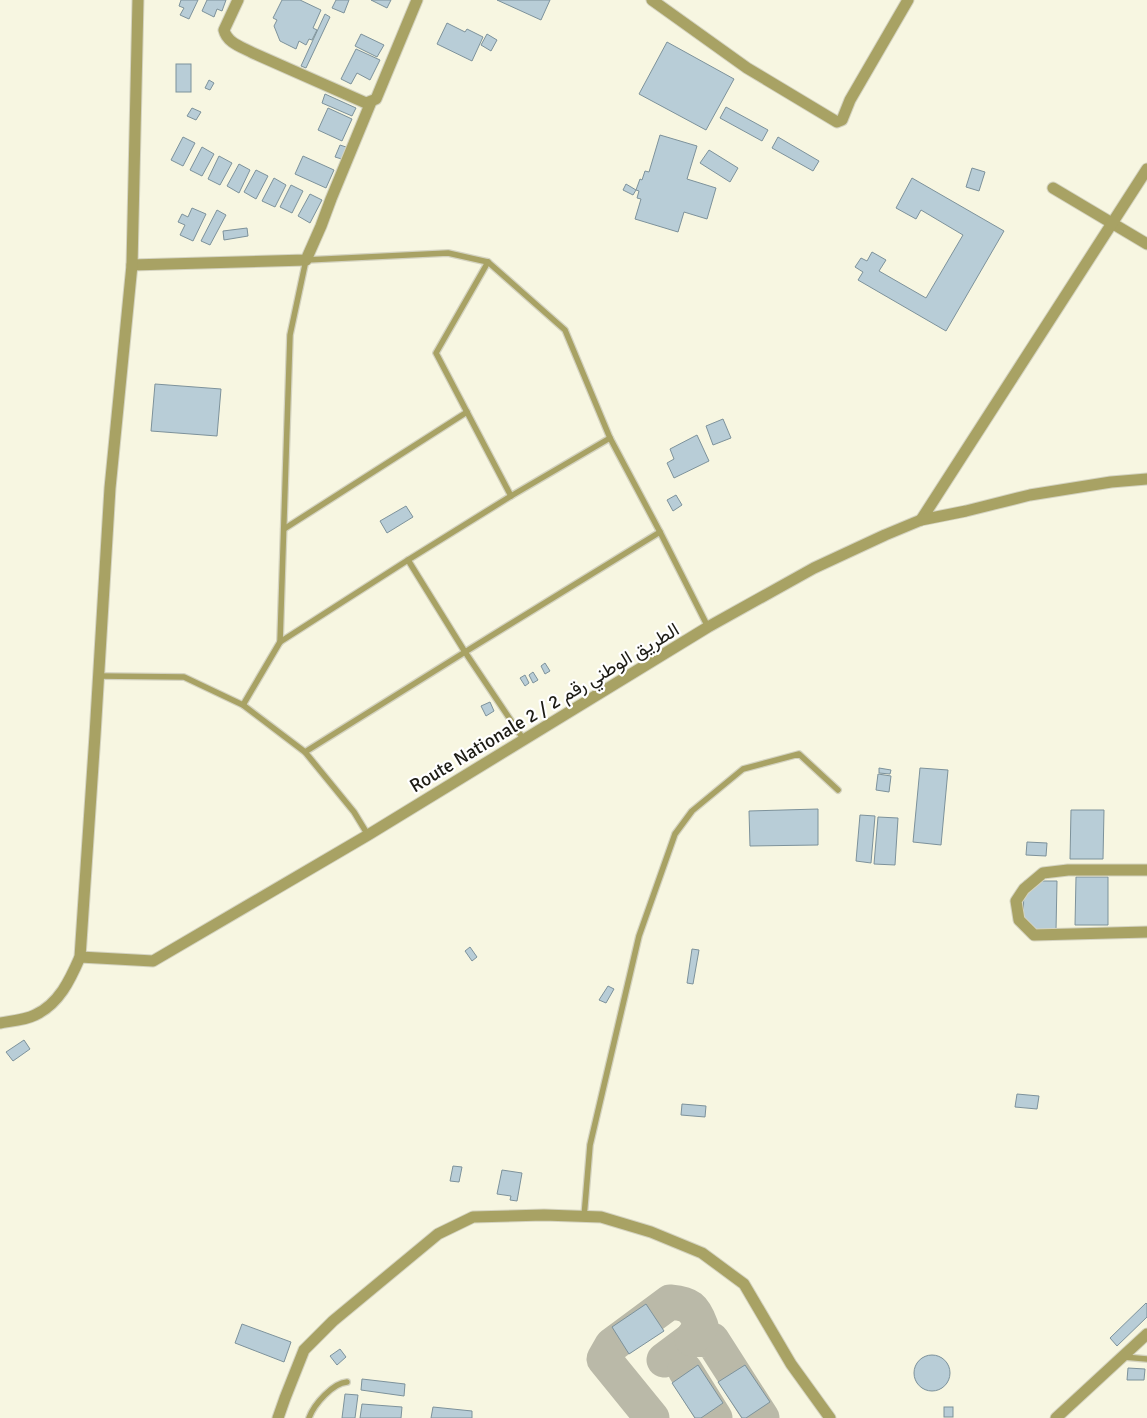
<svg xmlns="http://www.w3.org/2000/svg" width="1147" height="1418" font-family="Signika,Vazirmatn,sans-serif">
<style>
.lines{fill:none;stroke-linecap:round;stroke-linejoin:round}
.taxiway{stroke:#bab9a8;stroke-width:35}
.building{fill:#b8cdd7;stroke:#7d929b}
.service-casing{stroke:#d4d3c0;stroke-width:8}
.minor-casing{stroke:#d4d3c0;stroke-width:13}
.service{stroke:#a8a264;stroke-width:5.5}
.minor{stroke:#a8a264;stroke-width:11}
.labels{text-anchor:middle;stroke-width:4.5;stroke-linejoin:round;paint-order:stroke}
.street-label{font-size:19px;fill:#1d1c15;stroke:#fff}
</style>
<rect width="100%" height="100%" fill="#f7f6e1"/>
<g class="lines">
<g class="taxiway">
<path d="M664 1360 692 1339 712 1340 762 1418"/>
<path d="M685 1370 715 1418"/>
<path d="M652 1418 604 1359 612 1345 670 1302C690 1304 694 1307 701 1326L692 1339"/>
</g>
</g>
<g class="building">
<path d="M181 0H198L189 19 180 15 184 8 179 6Z"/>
<path d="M207 0H226L222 11 217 9 214 17 202 11Z"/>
<path d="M282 0H300L321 10 313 28 317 30 312 40 309 39 306 45 299 41 296 49 280 41 274 26 277 20 273 18Z"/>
<path d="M336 0H349L344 13 332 8Z"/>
<path d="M371 0H391L387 8Z"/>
<path d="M497 0H550L541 20Z"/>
<path d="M325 14 330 17 306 68 301 66Z"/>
<path d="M447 23 465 32 467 29 483 37 472 61 437 44Z"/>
<path d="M361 34 384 45 377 57 355 46Z"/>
<path d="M487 34 497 40 491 51 481 45Z"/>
<path d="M667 42 734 79 706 130 639 94Z"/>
<path d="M356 49 380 60 370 80 357 73 351 84 341 79Z"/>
<rect x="176" y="64" width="15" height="28"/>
<path d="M209 80 214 83 210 90 205 88Z"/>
<path d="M325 94 356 108 352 116 322 103Z"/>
<path d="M726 107 768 130 762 141 720 118Z"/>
<path d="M192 108 201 112 196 120 187 116Z"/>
<path d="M328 108 352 119 342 141 318 130Z"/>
<path d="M660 135 697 146 687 179 716 188 707 219 684 212 678 232 635 219 641 199 637 198 639 191 636 190 640 179 642 180 645 171 649 172Z"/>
<path d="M183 137 195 143 183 166 171 160Z"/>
<path d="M778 137 819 161 813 171 772 148Z"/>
<path d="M340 145 349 148 345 160 335 157Z"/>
<path d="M202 147 214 154 202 176 190 170Z"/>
<path d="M709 150 738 168 730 182 700 163Z"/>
<path d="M219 156 232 163 220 185 208 179Z"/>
<path d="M303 156 334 170 326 188 295 174Z"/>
<path d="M239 164 250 170 239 193 227 186Z"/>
<path d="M972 168 985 172 979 191 966 187Z"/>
<path d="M256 170 268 176 256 199 244 192Z"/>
<path d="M274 178 286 185 275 207 262 201Z"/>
<path d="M912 178 1004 231 946 331 858 280 863 272 855 267 861 258 867 261 872 252 886 260 879 271 926 298 963 235 921 210 916 219 896 208Z"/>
<path d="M626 184 636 190 633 195 623 190Z"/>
<path d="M291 185 303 191 292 213 280 207Z"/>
<path d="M310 194 322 200 310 223 298 216Z"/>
<path d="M192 208 206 214 193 241 180 235 185 225 178 222 182 214 188 217Z"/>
<path d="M217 210 226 215 210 245 201 241Z"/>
<path d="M247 228 248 236 224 240 223 231Z"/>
<path d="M155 384 221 389 217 436 151 431Z"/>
<path d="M723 419 731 438 713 445 706 426Z"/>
<path d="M697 435 709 461 674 478 667 463 674 459 670 449Z"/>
<path d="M676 495 682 505 673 511 667 500Z"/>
<path d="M406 506 413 517 387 533 380 521Z"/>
<path d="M545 663 550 671 545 674 541 666Z"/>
<path d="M533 672 538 680 533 683 529 675Z"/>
<path d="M525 675 529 683 525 686 520 678Z"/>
<path d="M490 702 494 711 486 716 481 706Z"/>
<path d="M879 768 891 770 890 774 879 773Z"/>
<path d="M920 768 948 770 941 845 913 842Z"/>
<path d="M878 774 891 776 889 792 876 790Z"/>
<path d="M818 809V845L750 846 749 811Z"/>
<path d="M1071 810H1104L1103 859H1070Z"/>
<path d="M860 815 875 816 871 863 856 861Z"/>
<path d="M878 817 898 818 895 865 874 864Z"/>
<path d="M1027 842 1047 843 1046 856 1026 855Z"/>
<path d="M1076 877H1108V925H1075Z"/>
<path d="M1024 881H1057L1056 930H1023Z"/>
<path d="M470 947 477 957 472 961 465 951Z"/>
<path d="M692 949 699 950 693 984 687 983Z"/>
<path d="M608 986 614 989 606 1003 599 1000Z"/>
<path d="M24 1040 30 1049 13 1061 6 1052Z"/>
<path d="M1017 1094 1039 1096 1037 1109 1015 1107Z"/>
<path d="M682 1104 706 1106 705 1117 681 1115Z"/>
<path d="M453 1166 462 1167 459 1182 450 1181Z"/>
<path d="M502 1170 522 1173 517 1201 510 1200 511 1196 497 1194Z"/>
<path d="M1146 1303 1147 1304V1317L1117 1346 1110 1338Z"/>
<path d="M646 1304 664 1331 629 1354 612 1327Z"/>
<path d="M242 1324 291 1342 284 1362 235 1343Z"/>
<path d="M340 1349 346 1357 337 1365 330 1356Z"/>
<circle cx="932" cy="1373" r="18"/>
<path d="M698 1365 723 1403 701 1418H695L672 1383Z"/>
<path d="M745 1365 770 1402 746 1418H742L718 1382Z"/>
<path d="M1128 1368 1145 1369 1144 1380H1127Z"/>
<path d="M362 1379 405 1384 404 1396 361 1390Z"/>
<path d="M345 1394 358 1395 355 1418H342Z"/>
<path d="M362 1404 402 1407 401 1418H360Z"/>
<path d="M433 1407 472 1411V1418H431Z"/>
<rect x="944" y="1407" width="9" height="10"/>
</g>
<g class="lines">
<defs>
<g id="service">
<path d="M488 262 436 353 511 496"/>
<path d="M284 529 467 412"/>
<path d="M408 560 465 652 524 740"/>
<path d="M280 642 290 335 306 260 448 253 488 262 565 330 610 438 660 532 708 627"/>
<path d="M99 676 184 677 243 705 305 752 354 812 368 835"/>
<path d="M243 705 280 642 408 560 511 496 610 438"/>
<path d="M305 752 465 652 660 532"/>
<path d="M584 1217 590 1145 639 936 675 834 692 811 743 769 799 754 838 790"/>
<path d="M1124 1357 1147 1359"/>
<path d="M309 1418C314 1404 333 1383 347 1382"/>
</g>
<g id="minor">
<path d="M238 0 224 30C227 43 242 47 253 53L366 103 376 99 417 0"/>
<path d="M652 0 747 68 837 122 842 120 850 100 908 0"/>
<path d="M1053 188 1147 244"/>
<path d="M132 265 306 260 321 226 331 199 371 102"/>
<path d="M921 520 1147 169"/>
<path d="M1147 870H1068L1043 873 1024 889 1016 901 1019 920 1034 935 1147 932"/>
<path d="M80 957 153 961 368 835 708 627 814 568 885 535 921 520 966 511 1030 495 1111 482 1147 479"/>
<path d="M0 1023C11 1021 25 1020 35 1015 59 1004 70 980 80 957L95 735 110 488 132 265 138 0"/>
<path d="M278 1418 285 1398 304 1350 333 1321 438 1234 473 1217 544 1215 601 1217 651 1232 702 1253 744 1284 791 1364 830 1418"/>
<path d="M1056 1418 1147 1334"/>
</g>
</defs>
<use href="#service" class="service-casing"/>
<use href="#minor" class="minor-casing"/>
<use href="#service" class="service"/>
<use href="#minor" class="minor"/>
</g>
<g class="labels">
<g class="street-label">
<text transform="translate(544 707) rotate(-31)" y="7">Route Nationale 2 / الطريق الوطني رقم 2</text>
</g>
</g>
</svg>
